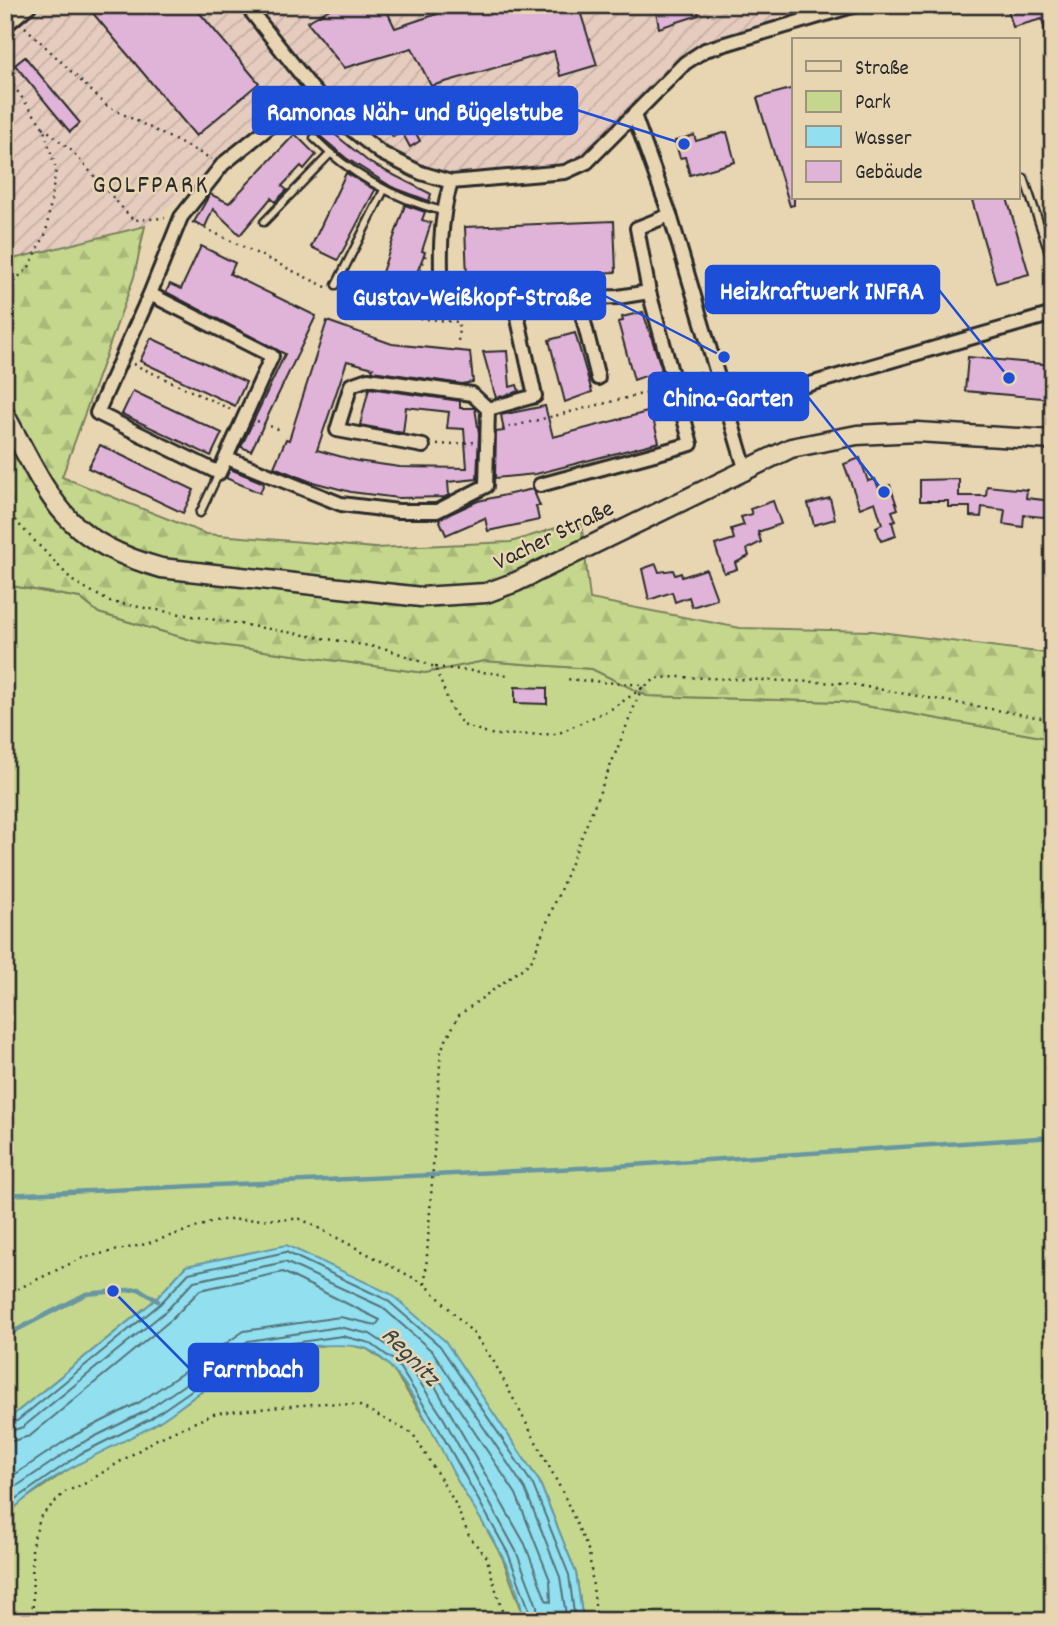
<svg xmlns="http://www.w3.org/2000/svg" width="1058" height="1626" font-family="Dekko,sans-serif">
<style>
.industrial{fill:url(#industrial-furrows)}
.green{fill:#c5d78c;stroke:#78815c;stroke-width:2}
.forest{fill:url(#forest-firs);stroke:#78815c;stroke-width:2}
.water{fill:#91dfef;stroke:#6897a1;stroke-width:2}
.lines{fill:none;stroke-linecap:round;stroke-linejoin:round}
.shore{stroke:#547379;stroke-width:2}
.stream{stroke:#6897a1;stroke-width:4.5}
.building{fill:#e0b4d8;stroke:#2b2b2b;stroke-width:2}
.lane-casing{stroke:#2b2b2b;stroke-width:11}
.street-casing{stroke:#2b2b2b;stroke-width:18}
.secondary-casing{stroke:#2b2b2b;stroke-width:23}
.path{stroke:#2b2b2b;stroke-width:2.5;stroke-dasharray:2 5;stroke-linecap:butt}
.lane{stroke:#e8d6b3;stroke-width:6}
.street{stroke:#e8d6b3;stroke-width:12}
.secondary{stroke:#e8d6b3;stroke-width:18}
.labels{text-anchor:middle;stroke-width:5;stroke-linejoin:round;paint-order:stroke}
.street-label{font-size:24px;fill:#2b2b2b;stroke:#e8d6b3}
.neighbourhood-label{font-size:26px;letter-spacing:2px;fill:#2b2b2b;stroke:#e8d6b3}
.water-label{font-size:26px;font-style:italic;fill:#3a4648;stroke:#e8d6b3}
.leader{fill:none;stroke:#1d4ed8;stroke-width:2.5}
.callout-dot{fill:#1d4ed8;stroke:#e8d6b3;stroke-width:2.5}
.callout{fill:#1d4ed8;stroke:#1d4ed8;stroke-width:2.5}
.callout-label{font-size:26px;text-anchor:middle;font-weight:bold;fill:#fff}
</style>
<defs>
<pattern id="industrial-furrows" width="10" height="10" patternUnits="userSpaceOnUse" patternTransform="scale(1.75)"><rect width="10" height="10" fill="#e6ccbe"/><path d="M-1 1l2-2M0 10L10 0M9 11l2-2" fill="none" stroke="#c5afa3"/></pattern>
<pattern id="forest-firs" width="22" height="20" patternUnits="userSpaceOnUse" patternTransform="scale(1.75)"><rect width="22" height="20" fill="#c5d78c"/><path d="M5 1l3.5 6h-7zM16 11l3.5 6h-7z" fill="#a9b979"/></pattern>
</defs>
<rect width="100%" height="100%" fill="#e8d6b3"/>
<filter id="ink" filterUnits="userSpaceOnUse"><feTurbulence type="fractalNoise" baseFrequency=".0143" numOctaves="2"/><feDisplacementMap in="SourceGraphic" scale="14" xChannelSelector="R" yChannelSelector="G"/><feConvolveMatrix kernelMatrix="1 2 1 2 8 2 1 2 1" color-interpolation-filters="sRGB"/></filter>
<g filter="url(#ink)">
<path class="industrial" d="M5 5H773L782 27 705 50 587 162 565 172 451 182 381 153 313 91 145 226 5 261Z"/>
<g class="green">
<path d="M5 576 12 586 80 598 99 613 198 642 425 673 484 661 592 669 647 696 843 702 1053 739V1621H583L576 1573 539 1481 445 1342 186 1266 156 1299 13 1415 5 1418Z"/>
<path d="M341 1343 367 1349 390 1365 430 1427 502 1557 522 1611 523 1621H5V1518L16 1505 84 1459 154 1425 254 1355Z"/>
</g>
<path class="forest" d="M145 226 134 277 62 477 206 534 375 548 511 542 581 520 590 599 740 628 872 631 1053 654V739L843 702 647 696 592 669 484 661 425 673 198 642 99 613 80 598 12 586 5 576V261Z"/>
<path class="water" d="M286 1245 391 1294 445 1341 539 1481 576 1573 583 1621H523C520 1572 479 1520 456 1478 436 1441 406 1367 367 1349 348 1341 271 1347 253 1356 217 1374 187 1406 152 1426 102 1454 45 1474 5 1518V1418L13 1415 156 1299 186 1266Z"/>
<g class="lines">
<g class="shore">
<path d="M436 1381 441 1382 516 1494 550 1580 551 1602 546 1600 525 1544 435 1386Z"/>
<path d="M5 1424 17 1421 160 1304 189 1273 286 1252 387 1300 440 1346 533 1485 569 1575 575 1621"/>
<path d="M5 1433 23 1427 166 1311 194 1281 285 1262 382 1307 433 1352 525 1489 560 1577 567 1621"/>
<path d="M5 1443 30 1436 172 1319 200 1290 283 1272 380 1320 376 1325 340 1317 244 1331 140 1402 71 1437 5 1481"/>
<path d="M5 1494 76 1446 146 1411 248 1341 339 1327 370 1334 402 1355 444 1419 516 1551 537 1606 538 1621"/>
<path d="M5 1507 80 1454 150 1419 251 1349 342 1336 370 1343 396 1362 436 1424 508 1553 529 1609V1621"/>
</g>
<g class="stream">
<path d="M5 1195 601 1167 1053 1137"/>
<path d="M5 1336 86 1294 139 1289 158 1301"/>
</g>
</g>
<g class="building">
<path d="M86 5H193L259 83 196 136Z"/>
<path d="M337 5H384L395 28 437 14 434 5H578L597 65 560 76 554 51 431 86 412 48 344 68 307 22Z"/>
<path d="M655 5H696L699 15 659 28Z"/>
<path d="M1023 5H1053V46H1049L1042 19 1013 27 1008 10Z"/>
<path d="M25 57 80 123 70 132 15 65Z"/>
<path d="M794 88V205L790 206 757 98Z"/>
<path d="M407 116 420 141 410 147 402 132 393 137 388 126Z"/>
<path d="M327 128 370 163 431 194 429 201 392 187 346 158 320 136Z"/>
<path d="M727 132 735 162 690 175 685 157 680 158 675 141 694 135 696 141Z"/>
<path d="M295 134 316 155 304 169 301 166 282 186 287 190 275 202 271 198 240 235 213 209 205 227 194 222 210 194 229 203Z"/>
<path d="M346 173 375 190 338 260 311 247Z"/>
<path d="M982 198H1007L1029 274 996 283 972 200Z"/>
<path d="M405 205 425 212 422 220 431 223 422 251 425 252 408 295 378 284Z"/>
<path d="M614 221 616 272 467 278 465 227Z"/>
<path d="M201 246 235 263 230 274 316 316 251 451 241 447 285 354 166 292 170 284 181 289Z"/>
<path d="M643 312 662 370 634 380 618 322 623 321 622 317Z"/>
<path d="M327 321 392 344 470 352 473 382 462 384 372 371 373 368 347 361 317 450 357 461 400 467 467 468 464 429 447 428 449 412 406 407 403 433 360 425 369 388 460 401V408H475L479 433 477 479 448 482 449 495 445 497 398 498 351 492 309 481 274 467 286 439 289 440Z"/>
<path d="M575 333 592 392 565 402 549 340Z"/>
<path d="M151 338 246 382 235 406 140 361Z"/>
<path d="M507 351 510 387 517 385 519 391 496 398 483 352Z"/>
<path d="M968 357 1053 365V399L965 391Z"/>
<path d="M133 391 222 433 211 456 122 414Z"/>
<path d="M545 406 553 437 651 411 659 442 536 474 495 478 496 432 504 431 501 415Z"/>
<path d="M100 445 194 490 183 513 88 468Z"/>
<path d="M860 458 868 481 875 479 879 489 890 485 898 509 892 511 896 521 892 522 896 536 881 541 876 527 882 524 875 502 860 508 844 464Z"/>
<path d="M230 469 264 483 260 493 226 478Z"/>
<path d="M959 479V496H986L987 486 1027 490 1026 498 1053 501V518L1024 515 1023 527 1003 524 1005 510 982 507 981 517 970 516V507H948V501H920V480Z"/>
<path d="M533 489 540 506H536L539 520 488 531 485 518 446 535 439 519 478 501Z"/>
<path d="M830 498 835 519 814 525 808 504Z"/>
<path d="M773 501 781 524 758 532 761 542 747 549 749 556 735 563 737 569 724 573 715 545 734 539 731 529 744 525 741 517 752 514 750 509Z"/>
<path d="M656 564 659 572 673 570 675 575 681 573 682 577 706 569 717 599 692 607 689 597 675 602 672 592 649 600 642 569Z"/>
<path d="M515 687 547 688V704L515 703Z"/>
</g>
<g class="lines">
<defs>
<g id="lane">
<path d="M314 138C350 174 393 198 442 211"/>
<path d="M1024 178 1053 264"/>
<path d="M264 222 330 154"/>
<path d="M336 285 384 190"/>
<path d="M200 513 219 473"/>
</g>
<g id="street">
<path d="M246 5 314 91 351 129 381 153 421 173 451 182 565 172 587 162 685 63 705 50 856 5"/>
<path d="M5 26 30 5"/>
<path d="M634 115 670 215 745 468"/>
<path d="M150 294 97 413 219 473 272 356 150 294 181 217 223 164 314 91"/>
<path d="M578 298 598 378"/>
<path d="M514 301 618 297 649 292"/>
<path d="M727 408 1053 314"/>
<path d="M423 446 337 430 351 385 368 379 472 394 488 409"/>
<path d="M227 458 341 504 398 511H437L486 486 488 409 535 396 514 301 442 299C440 258 439 222 451 182"/>
<path d="M540 485 691 444 649 292 637 228 670 215"/>
</g>
<path id="secondary" d="M5 415C51 499 62 540 161 568L421 597 486 593 516 582 791 448 857 435 917 432 1053 440"/>
</defs>
<use href="#lane" class="lane-casing"/>
<use href="#street" class="street-casing"/>
<use href="#secondary" class="secondary-casing"/>
<g class="path">
<path d="M25 27 107 106 212 159"/>
<path d="M5 74 43 127 56 169 46 233 29 267 5 290"/>
<path d="M43 127 72 151 133 220 165 218"/>
<path d="M192 222 328 288"/>
<path d="M340 294 372 309 406 317 426 254"/>
<path d="M406 317 459 322 458 345"/>
<path d="M133 364 232 410"/>
<path d="M687 379 703 371"/>
<path d="M257 421 280 430"/>
<path d="M502 429 662 389"/>
<path d="M437 445 475 442"/>
<path d="M5 510 73 581 110 602 387 649 435 667 451 708 463 725 494 735 557 734 613 708 657 678 678 677 844 683 1053 720"/>
<path d="M435 667 508 675"/>
<path d="M425 1284 441 1050 459 1015 531 962 643 685 564 679"/>
<path d="M5 1295 82 1258 146 1244 219 1220 301 1219 425 1284 475 1335 494 1362 563 1493 589 1552 597 1621"/>
<path d="M5 1615 33 1613"/>
<path d="M33 1621 32 1545 41 1516 65 1492 84 1484 157 1439 216 1413 324 1403 358 1405 413 1434 454 1501 470 1538 486 1556 505 1621"/>
</g>
<use href="#lane" class="lane"/>
<use href="#street" class="street"/>
<use href="#secondary" class="secondary"/>
</g>
</g>
<g class="labels">
<g class="street-label">
<text transform="translate(553 534) rotate(-26)" y="8">Vacher Straße</text>
</g>
<g class="neighbourhood-label">
<text x="151" y="192">GOLFPARK</text>
</g>
<g class="water-label">
<text transform="translate(412 1355) rotate(46)" y="9">Regnitz</text>
</g>
</g>
<path class="leader" d="M684 144L577 110M1009 378L939 290M724 357L605 296M884 492L808 397M113 1291L189 1368"/>
<g class="callout-dot">
<circle cx="684" cy="144" r="7"/>
<circle cx="1009" cy="378" r="7"/>
<circle cx="724" cy="357" r="7"/>
<circle cx="884" cy="492" r="7"/>
<circle cx="113" cy="1291" r="7"/>
</g>
<g class="callout">
<rect x="253" y="87" width="324" height="47" rx="7"/>
<rect x="706" y="266" width="233" height="47" rx="7"/>
<rect x="338" y="272" width="267" height="47" rx="7"/>
<rect x="649" y="373" width="159" height="47" rx="7"/>
<rect x="189" y="1344" width="129" height="47" rx="7"/>
</g>
<g class="callout-label">
<text x="415" y="120">Ramonas Näh- und Bügelstube</text>
<text x="822" y="299">Heizkraftwerk INFRA</text>
<text x="472" y="305">Gustav-Weißkopf-Straße</text>
<text x="728" y="406">China-Garten</text>
<text x="253" y="1377">Farrnbach</text>
</g>
<rect width="1058" height="1626" fill="none" stroke="#e8d6b3" stroke-width="28"/>
<rect x="14" y="14" width="1030" height="1598" fill="none" stroke="#2b2b2b" stroke-width="2.5" filter="url(#ink)"/>
<rect x="792" y="38" width="228" height="161" fill="#e8d6b3" stroke="#9c927d" stroke-width="2"/>
<rect x="806" y="61" width="35" height="10" fill="#e8d6b3" stroke="#9c927d" stroke-width="2"/>
<text x="855" y="74" font-size="21" fill="#2b2b2b">Straße</text>
<rect x="806" y="91" width="35" height="21" fill="#c5d78c" stroke="#9c927d" stroke-width="2"/>
<text x="855" y="108" font-size="21" fill="#2b2b2b">Park</text>
<rect x="806" y="126" width="35" height="21" fill="#91dfef" stroke="#9c927d" stroke-width="2"/>
<text x="855" y="144" font-size="21" fill="#2b2b2b">Wasser</text>
<rect x="806" y="161" width="35" height="21" fill="#e0b4d8" stroke="#9c927d" stroke-width="2"/>
<text x="855" y="178" font-size="21" fill="#2b2b2b">Gebäude</text>
</svg>
